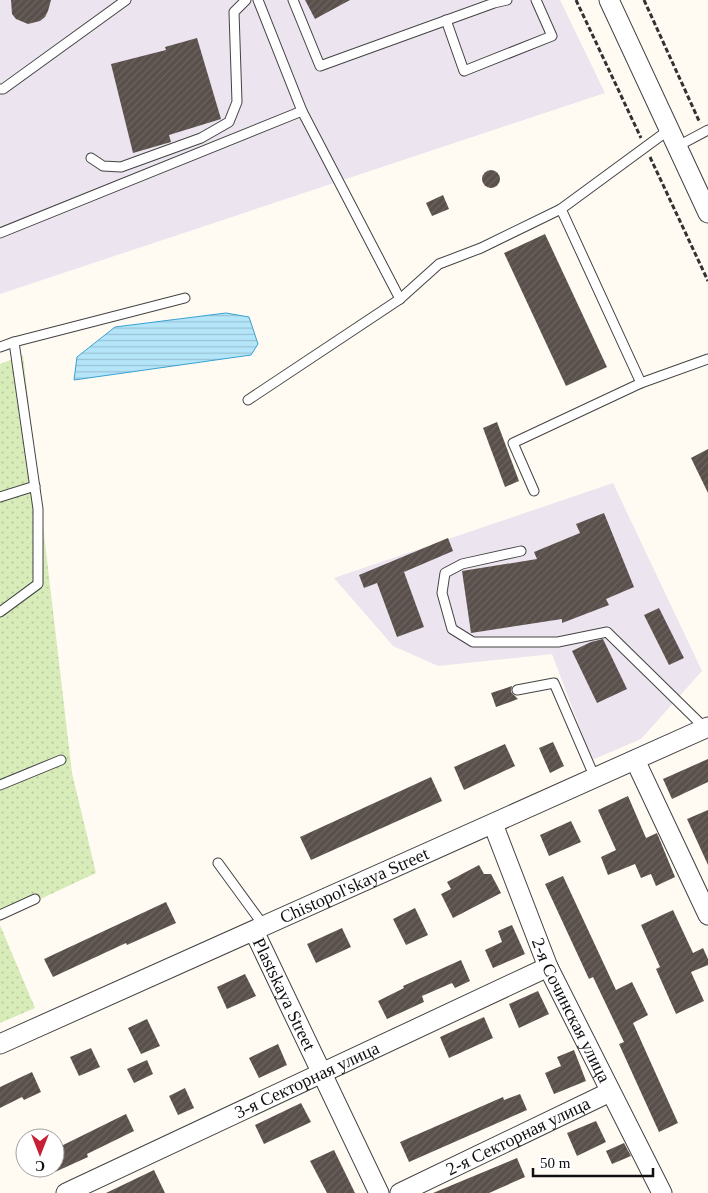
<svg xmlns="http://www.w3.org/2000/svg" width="708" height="1193" font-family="Georgia,serif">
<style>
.industrial{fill:#ece4ee}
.green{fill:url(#green-dots)}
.water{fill:url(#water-rules);stroke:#38a2d3}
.building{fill:url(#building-hatch)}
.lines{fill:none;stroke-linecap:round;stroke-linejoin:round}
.service-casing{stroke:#434343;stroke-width:11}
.minor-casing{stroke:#434343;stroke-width:21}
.path{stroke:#323232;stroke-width:3;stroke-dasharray:5 2.5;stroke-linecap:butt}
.service{stroke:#fff;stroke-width:9}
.minor{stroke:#fff;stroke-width:19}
.labels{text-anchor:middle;stroke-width:5;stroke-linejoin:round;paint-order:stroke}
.street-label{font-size:18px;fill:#101010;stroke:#fff}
</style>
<defs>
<pattern id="green-dots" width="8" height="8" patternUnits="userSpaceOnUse" patternTransform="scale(1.25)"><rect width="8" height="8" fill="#d8ecb9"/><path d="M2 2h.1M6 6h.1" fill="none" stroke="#b8c99e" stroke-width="1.8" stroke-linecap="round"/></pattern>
<pattern id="water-rules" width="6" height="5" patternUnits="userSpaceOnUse" patternTransform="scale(1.25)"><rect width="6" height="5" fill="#b4e5f9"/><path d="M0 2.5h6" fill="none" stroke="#9ac3d4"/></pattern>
<pattern id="building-hatch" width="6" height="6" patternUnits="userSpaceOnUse" patternTransform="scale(1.25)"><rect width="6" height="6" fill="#594f4b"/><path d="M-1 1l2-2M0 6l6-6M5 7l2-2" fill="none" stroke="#6c6461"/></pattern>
</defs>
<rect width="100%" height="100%" fill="#fffbf2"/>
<g class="industrial">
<path d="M0 0H560L605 93 0 294Z"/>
<path d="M613 483 702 671 641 739 592 760 552 654 438 666 393 646 334 578Z"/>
</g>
<g class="green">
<path d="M23 355 72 773 96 873 0 918V364Z"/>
<path d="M0 925 35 1008 0 1023Z"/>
</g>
<path class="water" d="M226 313 249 317 258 344 251 355 74 380 77 357 115 327Z"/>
<g class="building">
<path d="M11 0H51L48 11 45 17 40 21 28 24 16 19 12 14Z"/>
<path d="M305 0H350L315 19Z"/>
<path d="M197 38 221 119 169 135 171 142 133 153 111 64 166 50 165 47Z"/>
<circle cx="491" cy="179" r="9"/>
<path d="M443 195 449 209 432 216 426 203Z"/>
<path d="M545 234 607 367 566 386 504 253Z"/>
<path d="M497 422 519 481 505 487 483 428Z"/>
<path d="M708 449V493L691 458Z"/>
<path d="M604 513 634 587 606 599 609 605 562 623V619L471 633 462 571 537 559 534 552 580 533 576 524Z"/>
<path d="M448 538 453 551 404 572 424 627 397 637 377 583 364 588 359 575Z"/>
<path d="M659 608 684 658 669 665 644 615Z"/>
<path d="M603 639 627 689 597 703 572 651 591 642Z"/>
<path d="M512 686 511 692 518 699 496 707 491 693Z"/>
<path d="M553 742 564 766 550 773 539 748Z"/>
<path d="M505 744 515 766 464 790 454 767Z"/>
<path d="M708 759V782L672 799 663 779Z"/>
<path d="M431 777 442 801 311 860 300 837Z"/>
<path d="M628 796 646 838 657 833 675 877 656 886 651 874 641 878 635 864 608 875 601 857 616 850 598 810Z"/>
<path d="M708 810V865L687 819Z"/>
<path d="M571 821 581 842 549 856 540 835Z"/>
<path d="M479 865 484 874H491L501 893 453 918 441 894 451 889 447 882Z"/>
<path d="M563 876 616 990 632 982 648 1015 633 1023 678 1123 659 1132 619 1044 624 1042 593 977 589 979 545 884Z"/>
<path d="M166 902 176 923 127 945 126 943 53 977 44 959Z"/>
<path d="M415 908 428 935 406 945 393 919Z"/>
<path d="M673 910 693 953 703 948 708 959V965L691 972 704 1001 676 1014 656 969 660 967 641 925Z"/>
<path d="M512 925 525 954 493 968 485 950 502 942 498 931Z"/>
<path d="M342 928 351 947 316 963 307 944Z"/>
<path d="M461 960 470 981 455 988 452 983 422 996 424 1002 387 1019 378 1001 404 988 403 986Z"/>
<path d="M245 974 256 996 227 1009 217 987Z"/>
<path d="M538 991 549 1014 519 1028 509 1004Z"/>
<path d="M484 1017 493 1038 449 1058 440 1037Z"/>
<path d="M147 1019 160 1046 141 1054 128 1028Z"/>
<path d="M278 1044 287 1065 259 1078 249 1058Z"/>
<path d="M91 1048 100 1067 79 1076 70 1057Z"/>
<path d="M574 1050 586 1081 554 1094 545 1073 561 1066 557 1057Z"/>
<path d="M147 1060 153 1074 134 1083 127 1069Z"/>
<path d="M32 1072 41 1092 24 1100 22 1097 0 1108V1087Z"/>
<path d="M185 1088 194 1108 178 1115 169 1096Z"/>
<path d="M520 1094 527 1110 409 1162 400 1142 503 1097 504 1100Z"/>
<path d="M301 1103 311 1122 264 1144 255 1125Z"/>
<path d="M126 1114 134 1131 87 1154 88 1157 55 1172V1149Z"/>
<path d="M596 1121 606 1142 577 1156 567 1133Z"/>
<path d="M624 1143 631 1156 612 1164 606 1151Z"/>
<path d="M334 1150 355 1193H327L310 1161Z"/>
<path d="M517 1158 525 1177 489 1193H433Z"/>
<path d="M154 1170 165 1193H106Z"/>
</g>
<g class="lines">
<defs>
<g id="service">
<path d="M258 0 302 111 400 299"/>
<path d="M293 0 320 66 494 3 507 0"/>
<path d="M446 20 464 71 552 36 536 0"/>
<path d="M0 89H3L126 0"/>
<path d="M678 146 708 130"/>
<path d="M91 158 103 166 121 167 201 138 229 122 237 102 234 12 246 0"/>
<path d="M561 209 641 383"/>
<path d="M0 233 302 111"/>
<path d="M0 347 14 342 185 298"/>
<path d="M248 400 400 299 439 264 481 248 561 209 670 129"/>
<path d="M534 491 513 443 641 383 708 359"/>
<path d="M0 497 35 486"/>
<path d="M521 551 462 564 445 573 442 593 452 629 473 642H558L607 632 705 728"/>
<path d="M0 612 38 584V509L14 342"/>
<path d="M517 690 554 683 595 778"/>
<path d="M0 785 61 760"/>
<path d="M218 863 264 926"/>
<path d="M0 915 35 899"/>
</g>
<g id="minor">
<path d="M609 0 708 213"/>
<path d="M635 760 708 915"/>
<path id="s1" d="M493 824 548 967 662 1193"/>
<path id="s2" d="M254 931 379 1193"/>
<path id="s3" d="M0 1044 708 727"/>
<path id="s4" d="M66 1193 548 967"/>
<path id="s5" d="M400 1193 610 1092"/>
</g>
</defs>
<use href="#service" class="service-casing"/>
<use href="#minor" class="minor-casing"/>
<g class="path">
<path d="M576 0 641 138"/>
<path d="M644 0 700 123"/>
<path d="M650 157 708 281"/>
</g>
<use href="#service" class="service"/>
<use href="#minor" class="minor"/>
</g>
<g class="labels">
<g class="street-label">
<text dy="6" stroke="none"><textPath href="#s3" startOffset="388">Chistopol'skaya Street</textPath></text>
<text dy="6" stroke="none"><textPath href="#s2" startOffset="70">Plastskaya Street</textPath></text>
<text dy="6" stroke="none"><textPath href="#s1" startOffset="202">2-я Сочинская улица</textPath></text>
<text dy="6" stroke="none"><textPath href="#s4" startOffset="266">3-я Секторная улица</textPath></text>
<text dy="6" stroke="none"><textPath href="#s5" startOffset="131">2-я Секторная улица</textPath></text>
</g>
</g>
<g transform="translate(40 1153) rotate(180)"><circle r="24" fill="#ffffff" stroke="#9f9f9f"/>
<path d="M0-4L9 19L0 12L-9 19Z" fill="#c72036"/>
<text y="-8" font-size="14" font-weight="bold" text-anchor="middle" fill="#101010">С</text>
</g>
<path d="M533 1168v8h120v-8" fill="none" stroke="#101010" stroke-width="2.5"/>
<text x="540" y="1168" font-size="15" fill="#101010" stroke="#ffffff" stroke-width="4" paint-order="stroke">50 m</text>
</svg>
